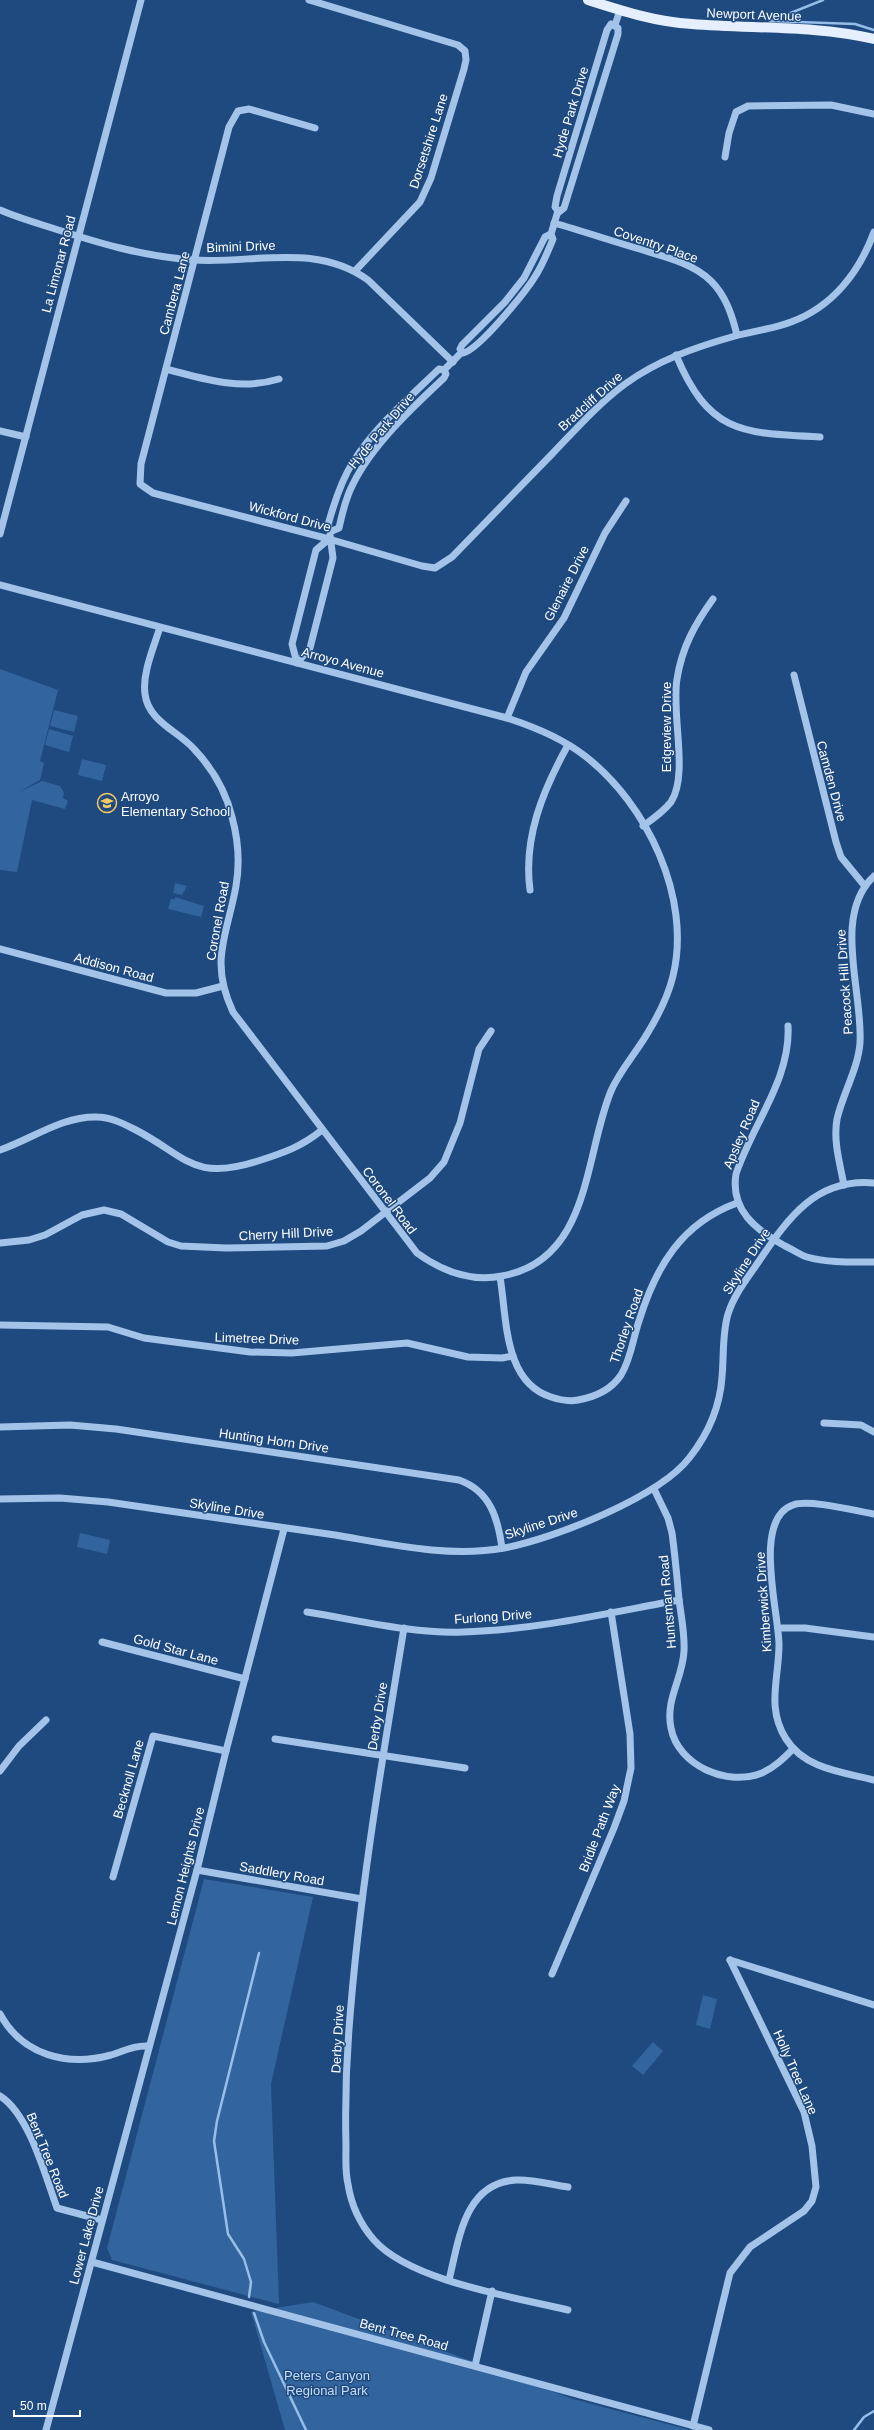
<svg xmlns="http://www.w3.org/2000/svg" width="874" height="2430" font-family="Helvetica,sans-serif">
<style>
.green{fill:#32649d}
.lines{fill:none;stroke-linecap:round;stroke-linejoin:round}
.stream{stroke:#96bee9;stroke-width:2.5}
.minor{stroke:#a3c3e8;stroke-width:7}
.major{stroke:#e5effd;stroke-width:10}
.labels{text-anchor:middle;stroke-width:3;stroke-linejoin:round;paint-order:stroke}
.street-label{font-size:13px;fill:#fff;stroke:#1f4a7f}
.poi-label{font-size:13px;fill:#fff;stroke:#1f4a7f;text-anchor:start}
.park-label{font-size:13px;fill:#c7ddf6;stroke:#1f4a7f}
</style>
<rect width="100%" height="100%" fill="#1f4a7f"/>
<g class="green">
<path d="M0 669 58 690 40 761 44 763 40 780 19 792 42 781 60 786 64 793 63 798 68 801 65 809 32 800 17 872 0 870Z"/>
<path d="M54 710 78 716 74 732 50 726Z"/>
<path d="M49 729 73 736 69 752 45 745Z"/>
<path d="M82 759 106 765 102 781 78 775Z"/>
<path d="M175 883 187 886 182 895 173 893Z"/>
<path d="M175 897 204 906 201 917 168 909 171 899H175Z"/>
<path d="M80 1533 110 1540 107 1554 77 1547Z"/>
<path d="M204 1879 313 1897 271 2084 279 2304 112 2260 107 2248Z"/>
<path d="M703 1995 717 1999 710 2029 696 2025Z"/>
<path d="M653 2042 663 2051 643 2075 632 2066Z"/>
<path d="M313 2302 573 2399 690 2430H285L251 2312Z"/>
</g>
<g class="lines">
<g class="stream">
<path d="M773 20 823 0"/>
<path d="M770 21 855 24 874 30"/>
<path d="M249 2297 251 2282 244 2259 228 2234 214 2141 217 2121 259 1953"/>
<path d="M254 2313 264 2342 306 2430"/>
<path d="M854 2430 864 2417 874 2411"/>
</g>
<g class="minor">
<path d="M309 0 458 45 465 51 466 60 464 69 431 178 420 202 355 271"/>
<path d="M611 24 618 28V34L564 208 559 212 555 207 557 196 607 30Z"/>
<path d="M615 25 620 10"/>
<path d="M315 128 249 109 238 111 229 127 141 464 140 484 153 493 329 539 422 566 435 568 452 557C485 523 519 488 553 453 576 429 598 404 625 384 658 360 696 347 735 336 753 331 773 329 791 322 832 307 859 273 874 232"/>
<path d="M725 157 729 133 736 112 748 106 831 105 874 114"/>
<path d="M0 210C16 217 33 222 49 227 95 242 144 257 194 260 253 264 315 242 368 280L453 362"/>
<path d="M554 223C582 231 609 240 636 248 661 256 692 262 711 281 726 296 732 315 737 335"/>
<path d="M551 234 545 237 524 278 505 302 462 345 460 349 463 353C479 350 527 290 536 275 543 264 548 251 553 239L551 234 558 211"/>
<path d="M676 355C709 434 742 433 820 437"/>
<path d="M166 369C205 379 239 391 279 379"/>
<path d="M444 370 446 374 444 378C413 407 372 445 353 484 346 497 342 514 339 528L332 531 329 529 328 525C334 503 341 481 353 462 375 427 409 398 439 369L444 370 462 352"/>
<path d="M0 431 26 437"/>
<path d="M0 534 141 0"/>
<path d="M329 539 316 550 292 644 297 663 310 648 333 558 330 535"/>
<path d="M0 585 507 718C535 727 562 738 585 756 647 804 692 898 673 976 668 997 658 1016 647 1034 636 1053 620 1070 611 1091 584 1156 591 1260 502 1276 472 1282 442 1271 417 1253L233 1012C209 961 227 936 236 886 240 863 238 839 232 817 226 792 212 768 194 749 178 731 148 721 145 694 142 673 154 647 160 627"/>
<path d="M794 675 836 842 841 857 864 885"/>
<path d="M507 718 526 672 564 618 605 533 626 501"/>
<path d="M643 826C653 819 663 812 671 802 689 775 671 713 677 679 682 647 695 624 713 599"/>
<path d="M530 890C523 838 543 790 568 745"/>
<path d="M0 949 166 993H196L223 986"/>
<path d="M788 1026C791 1079 752 1125 736 1174 730 1210 756 1230 785 1246 792 1249 800 1255 807 1257 828 1263 852 1262 874 1262"/>
<path d="M0 1150C32 1139 62 1116 97 1117 110 1117 122 1123 134 1129 187 1156 192 1182 258 1161 283 1153 301 1147 322 1130"/>
<path d="M844 1185C840 1164 833 1141 837 1119 843 1093 858 1069 860 1043 863 991 832 915 874 876"/>
<path d="M0 1243 29 1240 45 1235 82 1215 104 1210 121 1214 168 1242 181 1246 226 1248 327 1246 344 1241 361 1231 430 1178 444 1162 460 1123 479 1049 491 1031"/>
<path d="M500 1277C507 1317 503 1382 551 1397 560 1400 568 1402 578 1400 595 1397 611 1390 621 1375 631 1359 633 1338 639 1321 656 1266 682 1223 737 1203"/>
<path d="M0 1325 108 1327 144 1338 250 1352 292 1353 407 1343 468 1357 502 1358 513 1356"/>
<path d="M824 1423 861 1425 874 1432"/>
<path d="M0 1427 70 1425 116 1429 459 1480C490 1491 498 1518 502 1548"/>
<path d="M654 1489 668 1518 672 1533C675 1555 677 1577 679 1599 681 1616 685 1634 684 1651 683 1678 665 1699 671 1728 678 1766 728 1787 762 1773 775 1767 784 1758 793 1749"/>
<path d="M0 1499 60 1498 108 1502C184 1513 259 1524 335 1535 389 1544 449 1558 504 1548 553 1539 660 1497 690 1457 708 1434 720 1406 722 1377 724 1356 722 1334 728 1314 734 1295 746 1280 757 1264 787 1220 814 1178 874 1183"/>
<path d="M874 1514C856 1511 809 1499 793 1505 752 1519 779 1613 779 1645 779 1678 766 1708 786 1739 805 1769 842 1772 874 1780"/>
<path d="M307 1612C358 1620 412 1634 463 1632 536 1630 608 1613 679 1600"/>
<path d="M404 1628C382 1761 359 1895 349 2029 346 2068 345 2107 346 2146 346 2158 345 2172 348 2184 351 2204 360 2224 374 2240 410 2281 514 2297 568 2310"/>
<path d="M778 1628H805L874 1637"/>
<path d="M102 1642 245 1679"/>
<path d="M275 1739 465 1768"/>
<path d="M0 1771 19 1746 46 1720"/>
<path d="M197 1870 362 1899"/>
<path d="M113 1877 153 1736 226 1751"/>
<path d="M730 1960 874 2005"/>
<path d="M552 1974 614 1828 624 1801 631 1768 630 1734 611 1612"/>
<path d="M0 2014C22 2055 67 2067 111 2055 124 2051 135 2045 149 2046"/>
<path d="M0 2096C29 2114 45 2175 57 2208L102 2220"/>
<path d="M92 2262 709 2430"/>
<path d="M449 2280C459 2240 464 2183 516 2180 533 2179 552 2185 568 2187"/>
<path d="M475 2366 492 2291"/>
<path d="M693 2426 730 2273 750 2247 804 2211 812 2201 816 2187 812 2146 804 2112 730 1960"/>
<path d="M46 2430 197 1870 226 1751 284 1529"/>
</g>
<path class="major" d="M588 0C622 11 656 22 692 24 753 29 814 25 874 39"/>
</g>
<defs>
<symbol id="school-ring" viewBox="-11 -11 22 22"><circle r="9.5" fill="#1f4a7f" stroke="#f6c963" stroke-width="1.5"/><path d="M0-5L7-2L0 1L-7-2ZM-4 1L0 2.5L4 1V4Q0 6-4 4Z" fill="#f6c963"/></symbol>
</defs>
<g fill-rule="evenodd">
<use href="#school-ring" x="96" y="792" width="22" height="22"/>
</g>
<g class="labels">
<g class="street-label">
<text transform="translate(754 14) rotate(2)" y="5">Newport Avenue</text>
<text transform="translate(570 112) rotate(-73)" y="5">Hyde Park Drive</text>
<text transform="translate(428 141) rotate(-72)" y="5">Dorsetshire Lane</text>
<text transform="translate(656 244) rotate(19)" y="5">Coventry Place</text>
<text transform="translate(241 246) rotate(-2)" y="5">Bimini Drive</text>
<text transform="translate(58 264) rotate(-75)" y="5">La Limonar Road</text>
<text transform="translate(174 293) rotate(-75)" y="5">Cambera Lane</text>
<text transform="translate(590 401) rotate(-42)" y="5">Bradcliff Drive</text>
<text transform="translate(381 430) rotate(-50)" y="5">Hyde Park Drive</text>
<text transform="translate(290 516) rotate(15)" y="5">Wickford Drive</text>
<text transform="translate(566 583) rotate(-63)" y="5">Glenaire Drive</text>
<text transform="translate(343 662) rotate(15)" y="5">Arroyo Avenue</text>
<text transform="translate(666 727) rotate(-90)" y="5">Edgeview Drive</text>
<text transform="translate(832 781) rotate(75)" y="5">Camden Drive</text>
<text transform="translate(217 921) rotate(-80)" y="5">Coronel Road</text>
<text transform="translate(114 967) rotate(15)" y="5">Addison Road</text>
<text transform="translate(844 982) rotate(-94)" y="5">Peacock Hill Drive</text>
<text transform="translate(741 1134) rotate(-67)" y="5">Apsley Road</text>
<text transform="translate(390 1200) rotate(53)" y="5">Coronel Road</text>
<text transform="translate(286 1233) rotate(-3)" y="5">Cherry Hill Drive</text>
<text transform="translate(746 1261) rotate(-57)" y="5">Skyline Drive</text>
<text transform="translate(626 1326) rotate(-71)" y="5">Thorley Road</text>
<text transform="translate(257 1338) rotate(2)" y="5">Limetree Drive</text>
<text transform="translate(274 1440) rotate(8)" y="5">Hunting Horn Drive</text>
<text transform="translate(227 1508) rotate(9)" y="5">Skyline Drive</text>
<text transform="translate(541 1523) rotate(-18)" y="5">Skyline Drive</text>
<text transform="translate(667 1602) rotate(-95)" y="5">Huntsman Road</text>
<text transform="translate(763 1602) rotate(-94)" y="5">Kimberwick Drive</text>
<text transform="translate(493 1616) rotate(-4)" y="5">Furlong Drive</text>
<text transform="translate(176 1649) rotate(15)" y="5">Gold Star Lane</text>
<text transform="translate(377 1716) rotate(-81)" y="5">Derby Drive</text>
<text transform="translate(128 1779) rotate(-74)" y="5">Becknoll Lane</text>
<text transform="translate(599 1828) rotate(-69)" y="5">Bridle Path Way</text>
<text transform="translate(185 1866) rotate(-76)" y="5">Lemon Heights Drive</text>
<text transform="translate(282 1873) rotate(10)" y="5">Saddlery Road</text>
<text transform="translate(337 2039) rotate(-87)" y="5">Derby Drive</text>
<text transform="translate(796 2072) rotate(66)" y="5">Holly Tree Lane</text>
<text transform="translate(48 2155) rotate(68)" y="5">Bent Tree Road</text>
<text transform="translate(86 2235) rotate(-75)" y="5">Lower Lake Drive</text>
<text transform="translate(404 2334) rotate(15)" y="5">Bent Tree Road</text>
</g>
<g class="poi-label">
<text x="121" y="801">Arroyo<tspan x="121" dy="15">Elementary School</tspan></text>
</g>
<g class="park-label">
<text x="327" y="2380">Peters Canyon<tspan x="327" dy="15">Regional Park</tspan></text>
</g>
</g>
<path d="M14 2410v6h66v-6" fill="none" stroke="#ffffff" stroke-width="2"/>
<text x="20" y="2410" font-size="12" fill="#ffffff" stroke="#1f4a7f" stroke-width="3" paint-order="stroke">50 m</text>
</svg>
